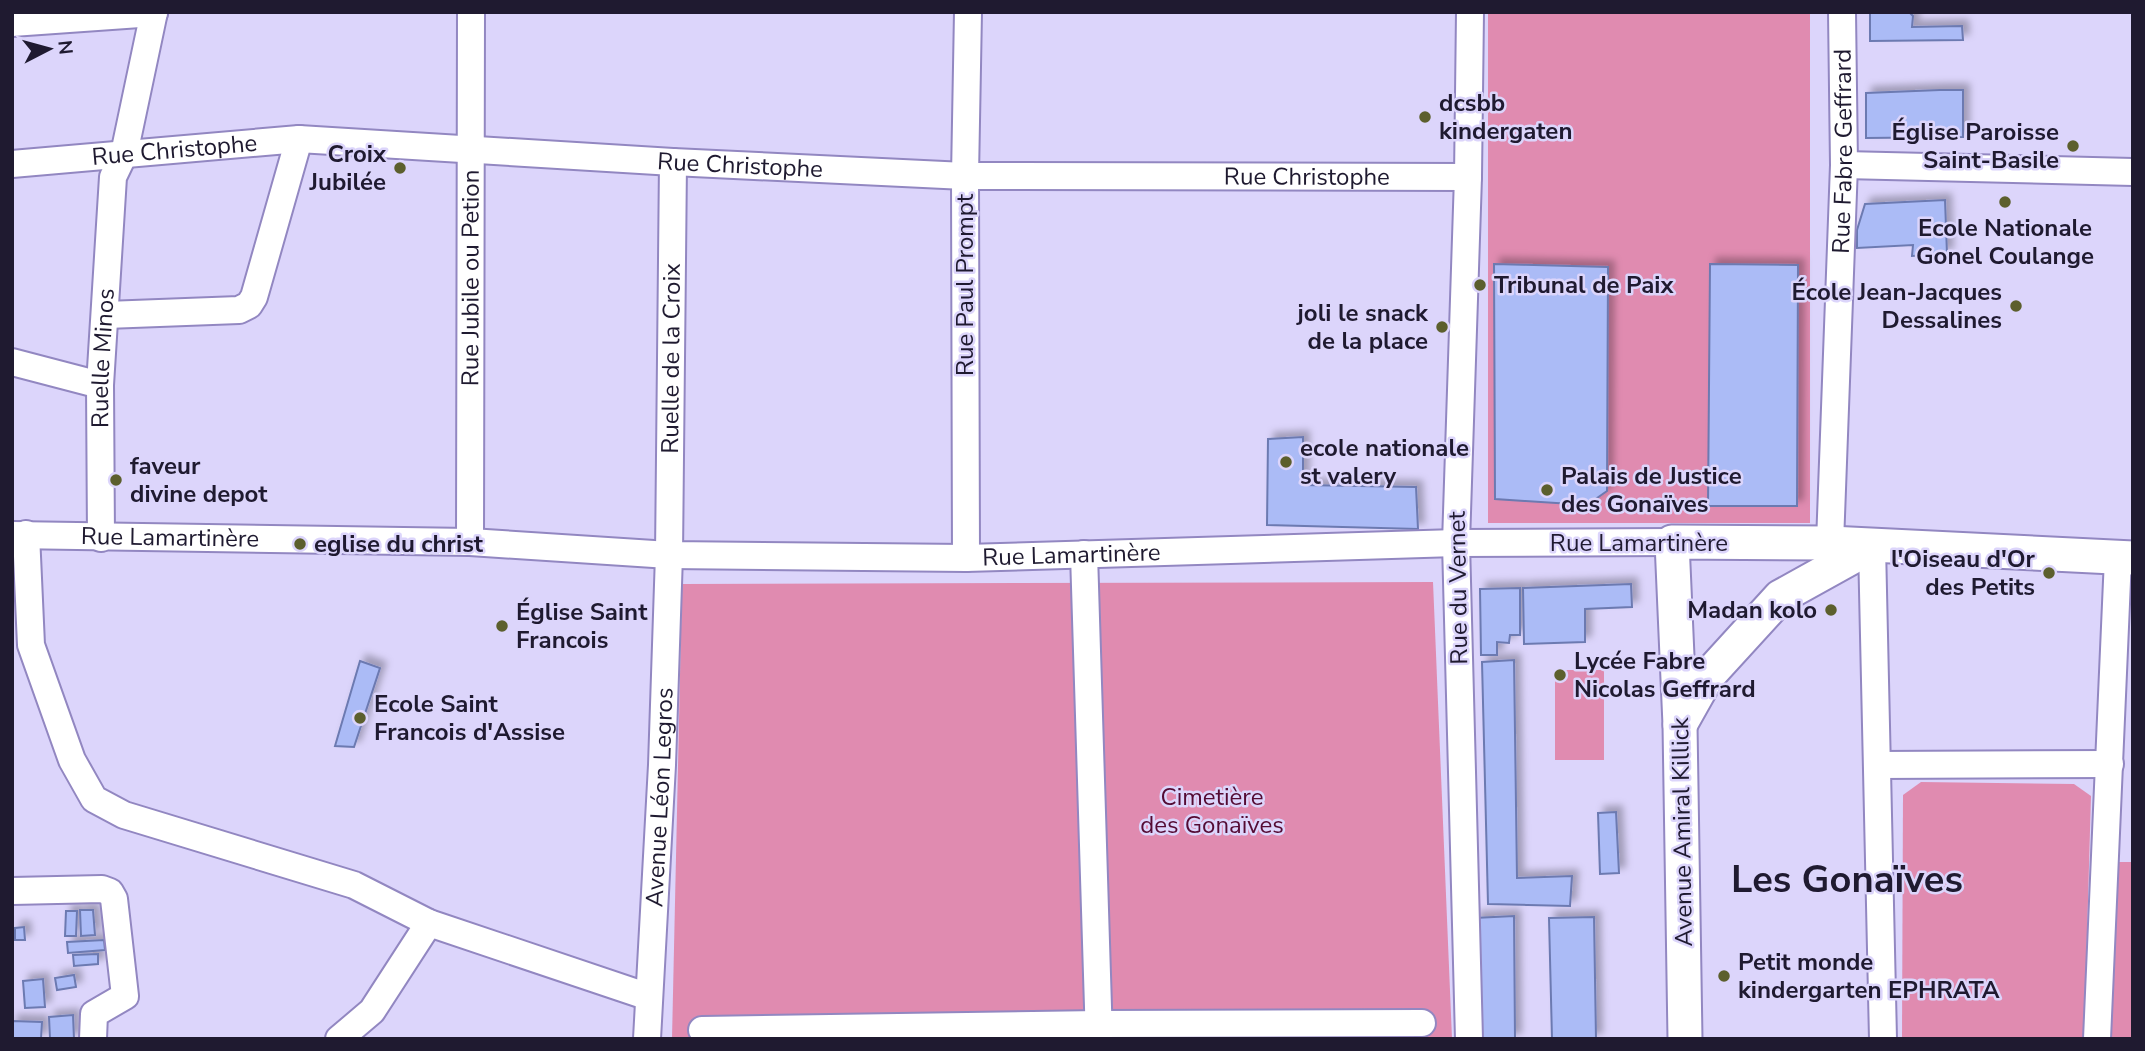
<svg xmlns="http://www.w3.org/2000/svg" width="2145" height="1051" font-family="'Nunito Sans',sans-serif">
<style>
.green{fill:#e08bb0;fill-rule:evenodd}
.building{fill:#abbbf6;stroke:#6c7ab1;stroke-width:2;filter:url(#shadow)}
.lines{fill:none;stroke-linecap:round;stroke-linejoin:round}
.minor-casing{stroke:#9287c1;stroke-width:30}
.major-casing{stroke:#9287c1;stroke-width:37}
.minor{stroke:#fff;stroke-width:26}
.major{stroke:#fff;stroke-width:33}
.poi-dot{fill:#5c5f2d;stroke:#dcd5fb;stroke-width:2.5}
.labels{text-anchor:middle;stroke-width:5;stroke-linejoin:round;paint-order:stroke}
.poi-label{font-size:24px;font-weight:bold;fill:#1f1a30;stroke:#dcd5fb;text-anchor:start}
.street-label{font-size:24px;fill:#1f1a30;stroke:#dcd5fb}
.park-label{font-size:24px;fill:#540a33;stroke:#dcd5fb}
.town-label{font-size:38px;font-weight:bold;fill:#1f1a30;stroke:#dcd5fb}
</style>
<defs>
<filter id="shadow"><feDropShadow dx="6" dy="-6" stdDeviation="3.5" flood-color="#0004"/></filter>
</defs>
<rect width="100%" height="100%" fill="#dcd5fb"/>
<g class="green">
<path d="M1488 12H1810V523H1488ZM1494 264 1608 267 1607 491 1588 505 1495 498ZM1710 265H1798L1797 506 1708 505Z"/>
<path d="M1433 582 1452 1039H672L682 584Z"/>
<rect x="1555" y="670" width="49" height="90"/>
<path d="M1921 782 2074 784 2091 796 2084 1039H1902L1903 795Z"/>
<path d="M2112 862H2133V1039H2111Z"/>
</g>
<g class="building">
<path d="M1870 12H1909L1913 16 1912 27 1962 26 1963 40 1870 41Z"/>
<path d="M1940 90H1963V137L1866 138V93Z"/>
<path d="M1945 200 1947 254 1912 256 1913 245 1857 248V230L1865 204Z"/>
<path d="M1494 264 1608 267 1607 491 1587 505 1495 499Z"/>
<path d="M1710 264 1798 265 1797 506H1708Z"/>
<path d="M1303 437V485L1416 487 1418 529 1267 525 1268 439Z"/>
<path d="M1631 584 1632 607 1585 609V642L1524 644 1523 588Z"/>
<path d="M1520 588V635H1510L1509 643 1497 642V655H1481L1480 589Z"/>
<path d="M1514 660 1517 878 1572 876 1570 906 1488 904 1482 662Z"/>
<path d="M360 661 380 668 354 747 335 746Z"/>
<path d="M1616 812 1619 873 1600 874 1598 813Z"/>
<path d="M80 910H93L95 935 81 936Z"/>
<path d="M66 911H77L76 936H65Z"/>
<path d="M1514 916 1515 1039H1477L1474 918Z"/>
<path d="M1594 917 1596 1039H1552L1549 918Z"/>
<path d="M24 927 25 940H15V928Z"/>
<path d="M104 940 105 950 68 953 67 942Z"/>
<path d="M98 954V964L74 966 73 955Z"/>
<path d="M74 975 76 987 57 990 55 978Z"/>
<path d="M43 979 45 1007 25 1008 23 981Z"/>
<path d="M73 1015 74 1039H50L49 1017Z"/>
<path d="M12 1021 42 1022 41 1039 12 1038Z"/>
</g>
<g class="lines">
<defs>
<g id="minor">
<path d="M12 23 154 13"/>
<path id="s1" d="M12 164 299 139 673 162 965 176 1468 177"/>
<path d="M1844 165 2133 172"/>
<path d="M106 315 239 310 249 305 254 297 299 139"/>
<path d="M12 362 100 385"/>
<path d="M26 534 31 645 72 760 94 799 124 815 354 885 429 923 649 997"/>
<path id="s2" d="M12 535 470 542 669 555 966 558 1456 543 1672 542"/>
<path id="s3" d="M101 538 100 385 113 177 124 154 154 12"/>
<path id="s4" d="M470 542 471 12"/>
<path id="s5" d="M1830 543 1844 165 1842 12"/>
<path d="M1872 546 1883 1039"/>
<path d="M1084 554 1099 1039"/>
<path d="M966 558 965 176 968 12"/>
<path d="M1877 765 2110 764"/>
<path d="M12 891 102 889 110 892 114 899 125 996 94 1014 93 1039"/>
<path d="M702 1030 1099 1024 1422 1023"/>
<path d="M339 1039 372 1011 429 923"/>
<path id="s6" d="M647 1039 662 765 669 555 673 162"/>
<path d="M1469 1039 1456 543 1468 177 1470 12"/>
<path d="M2097 1039 2118 558"/>
</g>
<g id="major">
<path d="M1680 725 1707 677 1780 597 1872 546"/>
<path d="M1685 1039 1680 725 1672 542 1830 543 2133 558"/>
</g>
</defs>
<use href="#minor" class="minor-casing"/>
<use href="#major" class="major-casing"/>
<use href="#minor" class="minor"/>
<use href="#major" class="major"/>
</g>
<g class="poi-dot">
<circle cx="1425" cy="117" r="7"/>
<circle cx="2073" cy="146" r="7"/>
<circle cx="400" cy="168" r="7"/>
<circle cx="2005" cy="202" r="7"/>
<circle cx="1480" cy="285" r="7"/>
<circle cx="2016" cy="306" r="7"/>
<circle cx="1442" cy="327" r="7"/>
<circle cx="1286" cy="462" r="7"/>
<circle cx="116" cy="480" r="7"/>
<circle cx="1547" cy="490" r="7"/>
<circle cx="300" cy="544" r="7"/>
<circle cx="2049" cy="573" r="7"/>
<circle cx="1831" cy="610" r="7"/>
<circle cx="502" cy="626" r="7"/>
<circle cx="1560" cy="675" r="7"/>
<circle cx="360" cy="718" r="7"/>
<circle cx="1724" cy="976" r="7"/>
</g>
<g class="labels">
<g class="poi-label">
<text x="1439" y="111">dcsbb<tspan x="1439" dy="28">kindergaten</tspan></text>
<text x="2059" y="140" text-anchor="end">Église Paroisse<tspan x="2059" dy="28">Saint-Basile</tspan></text>
<text x="386" y="162" text-anchor="end">Croix<tspan x="386" dy="28">Jubilée</tspan></text>
<text x="2005" y="236" text-anchor="middle">Ecole Nationale<tspan x="2005" dy="28">Gonel Coulange</tspan></text>
<text x="1494" y="293">Tribunal de Paix</text>
<text x="2002" y="300" text-anchor="end">École Jean-Jacques<tspan x="2002" dy="28">Dessalines</tspan></text>
<text x="1428" y="321" text-anchor="end">joli le snack<tspan x="1428" dy="28">de la place</tspan></text>
<text x="1300" y="456">ecole nationale<tspan x="1300" dy="28">st valery</tspan></text>
<text x="130" y="474">faveur<tspan x="130" dy="28">divine depot</tspan></text>
<text x="1561" y="484">Palais de Justice<tspan x="1561" dy="28">des Gonaïves</tspan></text>
<text x="314" y="552">eglise du christ</text>
<text x="2035" y="567" text-anchor="end">l'Oiseau d'Or<tspan x="2035" dy="28">des Petits</tspan></text>
<text x="1817" y="618" text-anchor="end">Madan kolo</text>
<text x="516" y="620">Église Saint<tspan x="516" dy="28">Francois</tspan></text>
<text x="1574" y="669">Lycée Fabre<tspan x="1574" dy="28">Nicolas Geffrard</tspan></text>
<text x="374" y="712">Ecole Saint<tspan x="374" dy="28">Francois d'Assise</tspan></text>
<text x="1738" y="970">Petit monde<tspan x="1738" dy="28">kindergarten EPHRATA</tspan></text>
</g>
<g class="street-label">
<text dy="8" stroke="none"><textPath href="#s1" startOffset="163">Rue Christophe</textPath></text>
<text dy="8" stroke="none"><textPath href="#s5" startOffset="392">Rue Fabre Geffrard</textPath></text>
<text dy="8" stroke="none"><textPath href="#s1" startOffset="730">Rue Christophe</textPath></text>
<text dy="8" stroke="none"><textPath href="#s1" startOffset="1297">Rue Christophe</textPath></text>
<text dy="8" stroke="none"><textPath href="#s4" startOffset="264">Rue Jubile ou Petion</textPath></text>
<text transform="translate(965 285) rotate(-90)" y="8">Rue Paul Prompt</text>
<text dy="8" stroke="none"><textPath href="#s3" startOffset="180">Ruelle Minos</textPath></text>
<text dy="8" stroke="none"><textPath href="#s6" startOffset="681">Ruelle de la Croix</textPath></text>
<text dy="8" stroke="none"><textPath href="#s2" startOffset="158">Rue Lamartinère</textPath></text>
<text x="1639" y="551">Rue Lamartinère</text>
<text dy="8" stroke="none"><textPath href="#s2" startOffset="1060">Rue Lamartinère</textPath></text>
<text transform="translate(1458 588) rotate(-91)" y="8">Rue du Vernet</text>
<text dy="8" stroke="none"><textPath href="#s6" startOffset="242">Avenue Léon Legros</textPath></text>
<text transform="translate(1682 832) rotate(-91)" y="8">Avenue Amiral Killick</text>
</g>
<g class="park-label">
<text x="1212" y="805">Cimetière<tspan x="1212" dy="28">des Gonaïves</tspan></text>
</g>
<g class="town-label">
<text x="1847" y="892">Les Gonaïves</text>
</g>
</g>
<rect width="2145" height="1051" fill="none" stroke="#1f1a30" stroke-width="28"/>
<g transform="translate(49 49) rotate(84)" stroke="#dcd5fb" stroke-width="5" paint-order="stroke">
<path d="M0-5L12 26L0 18L-12 26Z" fill="#1f1a30"/>
<text y="-10" font-size="19" font-weight="bold" text-anchor="middle" fill="#1f1a30">N</text>
</g>
</svg>
